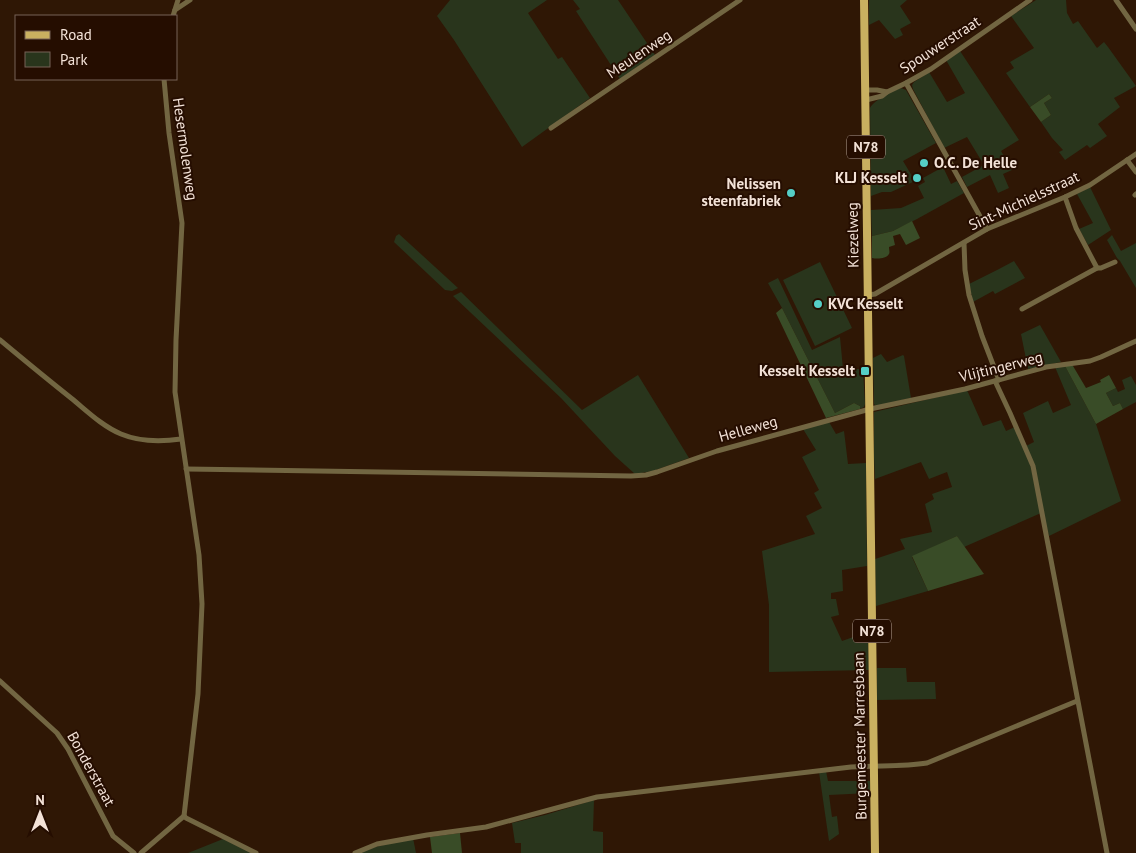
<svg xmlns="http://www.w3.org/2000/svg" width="1136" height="853" font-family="'PT Sans',sans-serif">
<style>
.green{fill:#29351c}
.forest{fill:#394c27}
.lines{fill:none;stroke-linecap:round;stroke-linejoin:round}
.street{stroke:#726642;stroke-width:5}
.primary{stroke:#c9b060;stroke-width:8}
.poi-dot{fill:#55cec6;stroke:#250d00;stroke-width:2}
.labels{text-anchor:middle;stroke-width:4;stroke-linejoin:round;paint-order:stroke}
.shield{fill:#250d00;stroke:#b5a296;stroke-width:1}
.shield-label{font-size:14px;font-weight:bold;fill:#f3e2d7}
.street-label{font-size:15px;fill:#f3e2d7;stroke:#250d00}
.poi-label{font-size:15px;font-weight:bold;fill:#f3e2d7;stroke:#250d00;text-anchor:end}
</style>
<rect width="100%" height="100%" fill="#2f1705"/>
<g class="green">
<path d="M450 0H547L528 13 558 59 562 57 590 98 522 147 454 40 437 16Z"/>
<path d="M573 0H618L655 55 620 79 576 11 580 9Z"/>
<path d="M869 0H907L900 6 911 23 900 29 903 35 895 39 879 20 869 25Z"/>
<path d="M1036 0H1066L1067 13 1073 24 1078 21 1097 48 1104 42 1108 47 1136 86 1114 98 1120 107 1098 124 1107 136 1090 148 1087 145 1065 160 1059 152 1063 150 1052 138 1041 122 1051 115 1044 103 1052 98 1049 94 1030 107 1006 73 1014 68 1010 62 1034 48 1011 16Z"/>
<path d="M960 51 1019 140 1001 151 1012 170 1003 174 1009 188 998 193 990 175 967 187 962 177 984 165 967 137 944 148 913 89 912 85 914 82 929 72 947 102 965 93 946 60Z"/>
<path d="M901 88 906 90 936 143 903 161 915 181 891 192H882L871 196 870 108C874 100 892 91 901 88Z"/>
<path d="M943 167 951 184 957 181 964 193 917 219 893 231 872 236 871 210 901 208 924 198 918 186 925 182 923 178Z"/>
<path d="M1090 187 1111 230 1088 245 1079 229 1093 223 1077 194Z"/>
<path d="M399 234 458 288 452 291 445 290 394 242 396 236Z"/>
<path d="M1112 235 1121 251 1136 243V288L1120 261 1117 258 1107 240Z"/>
<path d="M1014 261 1025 278 995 294 993 291 973 302 969 284 999 269Z"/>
<path d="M820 262 852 328 815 346 783 280Z"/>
<path d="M778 278 812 350 840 337 843 369H863L865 404 864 407 860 409V406L854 403 835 413 782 308 768 283Z"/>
<path d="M461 292 582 410 638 375 689 458 653 471 635 474 615 456 561 398 453 296Z"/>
<path d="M1040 325 1061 362 1028 369 1021 334Z"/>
<path d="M881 354 887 362 903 355 904 356 911 398 876 406 874 404 873 358Z"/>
<path d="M1065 366 1096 424 1121 501 1049 536 1026 446 1034 442 1023 413 1048 401 1053 413 1071 405 1055 367Z"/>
<path d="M1131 376 1136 385V402L1123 409 1120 403 1113 406 1106 393 1116 388 1118 392 1125 389 1122 380Z"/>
<path d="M967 390 983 426 1001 420 1006 431 1015 427 1030 463 1041 513 964 547 957 536 912 557 928 591 876 606 875 559 905 549 900 539 932 532 925 504 934 499 932 494 952 487 947 472 929 479 921 462 875 479 874 458V412Z"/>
<path d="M829 422 836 434 844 431 848 464 866 463 867 566 842 570 843 591 831 593V599H836L839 615 831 617 842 641 859 635H868L869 670 769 672V605L762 551 815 534 806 516 822 508 814 493 819 490 802 457 816 450 803 429Z"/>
<path d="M877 668H906L907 682H935L936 699 877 700Z"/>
<path d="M826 771 828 781H870V793L829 795 832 817 837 816 839 834 829 841 819 772Z"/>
<path d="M594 800 593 831 603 832V853H521V843H515L512 823 545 815Z"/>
<path d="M413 838 416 853H359L375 847Z"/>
<path d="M223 839 252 853H188Z"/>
</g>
<g class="forest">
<path d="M1049 94 1052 98 1044 103 1051 115 1041 122 1030 107Z"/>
<path d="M912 221 920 238 906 245 900 234 893 236 895 245 889 247C889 249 890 253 889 254 886 259 877 259 872 258V236L893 231Z"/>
<path d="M782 308 835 413 854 403 860 406V409L826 418 776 313Z"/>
<path d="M1065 366H1073L1086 388 1101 382 1100 380 1109 375 1116 388 1106 393 1113 406 1120 403 1123 409 1096 424Z"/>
<path d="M957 536 984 574 928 591 912 556Z"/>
<path d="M460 833 462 853H432L430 837Z"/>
</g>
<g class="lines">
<g class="street">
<path d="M1116 0 1136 29"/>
<path d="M175 10 190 0"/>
<path d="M173 16 178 0"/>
<path d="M164 79 169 133 182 223 176 340 175 392 199 555 202 604 198 694 184 816"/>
<path d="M906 83 987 229"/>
<path d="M866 90H877L887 92"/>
<path d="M866 100 882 96 887 92 906 83 931 69 1030 0"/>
<path d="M551 128 740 0"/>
<path d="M1127 160 1136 172"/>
<path d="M1135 195 1136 194"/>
<path d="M964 243 965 270 969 295 982 336 999 380"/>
<path d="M1097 268H1101L1115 262"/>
<path d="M868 295 875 294 987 229 1065 197 1090 185 1136 154"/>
<path d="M1022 309 1097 268 1076 228 1065 197"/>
<path d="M0 340C24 360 47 379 71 398 87 411 102 426 121 434 140 442 160 442 181 439"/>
<path d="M995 381 1010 413 1033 466 1107 853"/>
<path d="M186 469 631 476 646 475 657 472 717 451 870 409 965 389 1046 367 1090 361 1101 357 1136 341"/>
<path d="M0 681 57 733 68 749 113 836 134 853"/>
<path d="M184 816 186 818 256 853"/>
<path d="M141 853 184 816"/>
<path d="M355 853 377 844 427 835 486 827 597 797 851 767C877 765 902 767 927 763L1077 701"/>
</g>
<path class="primary" d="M864 0 875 853"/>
</g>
<g class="poi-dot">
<circle cx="924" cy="163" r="5"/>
<circle cx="917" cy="178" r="5"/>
<circle cx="791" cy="193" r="5"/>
<circle cx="818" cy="304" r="5"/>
<rect x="860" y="366" width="10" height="10" rx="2.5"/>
</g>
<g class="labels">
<g class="shield">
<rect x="847" y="135.5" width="38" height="23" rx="4"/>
<rect x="853" y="619.5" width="38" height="23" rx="4"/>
</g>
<g class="shield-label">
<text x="866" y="152">N78</text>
<text x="872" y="636">N78</text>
</g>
<g class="street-label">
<text transform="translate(940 45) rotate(-33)" y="5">Spouwerstraat</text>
<text transform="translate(639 54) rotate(-34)" y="5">Meulenweg</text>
<text transform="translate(185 149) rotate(82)" y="5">Hesermolenweg</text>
<text transform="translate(1024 201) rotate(-25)" y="5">Sint-Michielsstraat</text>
<text transform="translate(853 235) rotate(-91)" y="5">Kiezelweg</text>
<text transform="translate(1001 367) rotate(-14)" y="5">Vlijtingerweg</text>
<text transform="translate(748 429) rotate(-16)" y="5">Helleweg</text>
<text transform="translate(860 736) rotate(-91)" y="5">Burgemeester Marresbaan</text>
<text transform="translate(91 769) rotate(61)" y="5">Bonderstraat</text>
</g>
<g class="poi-label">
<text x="934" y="168" text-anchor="start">O.C. De Helle</text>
<text x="907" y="183">KLJ Kesselt</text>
<text x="781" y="189">Nelissen<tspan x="781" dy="17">steenfabriek</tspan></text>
<text x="828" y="309" text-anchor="start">KVC Kesselt</text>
<text x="855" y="376">Kesselt Kesselt</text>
</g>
</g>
<rect x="15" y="15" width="162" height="65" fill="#250d00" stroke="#776256"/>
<rect x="25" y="31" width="25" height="8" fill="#c9b060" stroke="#776256"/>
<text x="60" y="40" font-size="15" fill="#f3e2d7">Road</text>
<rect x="25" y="52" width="25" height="15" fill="#29351c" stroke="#776256"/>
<text x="60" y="65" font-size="15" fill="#f3e2d7">Park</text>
<g transform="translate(40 813)" stroke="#250d00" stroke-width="4" paint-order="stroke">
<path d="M0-4L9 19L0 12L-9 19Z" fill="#f3e2d7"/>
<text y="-8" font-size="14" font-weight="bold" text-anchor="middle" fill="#f3e2d7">N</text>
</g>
</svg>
